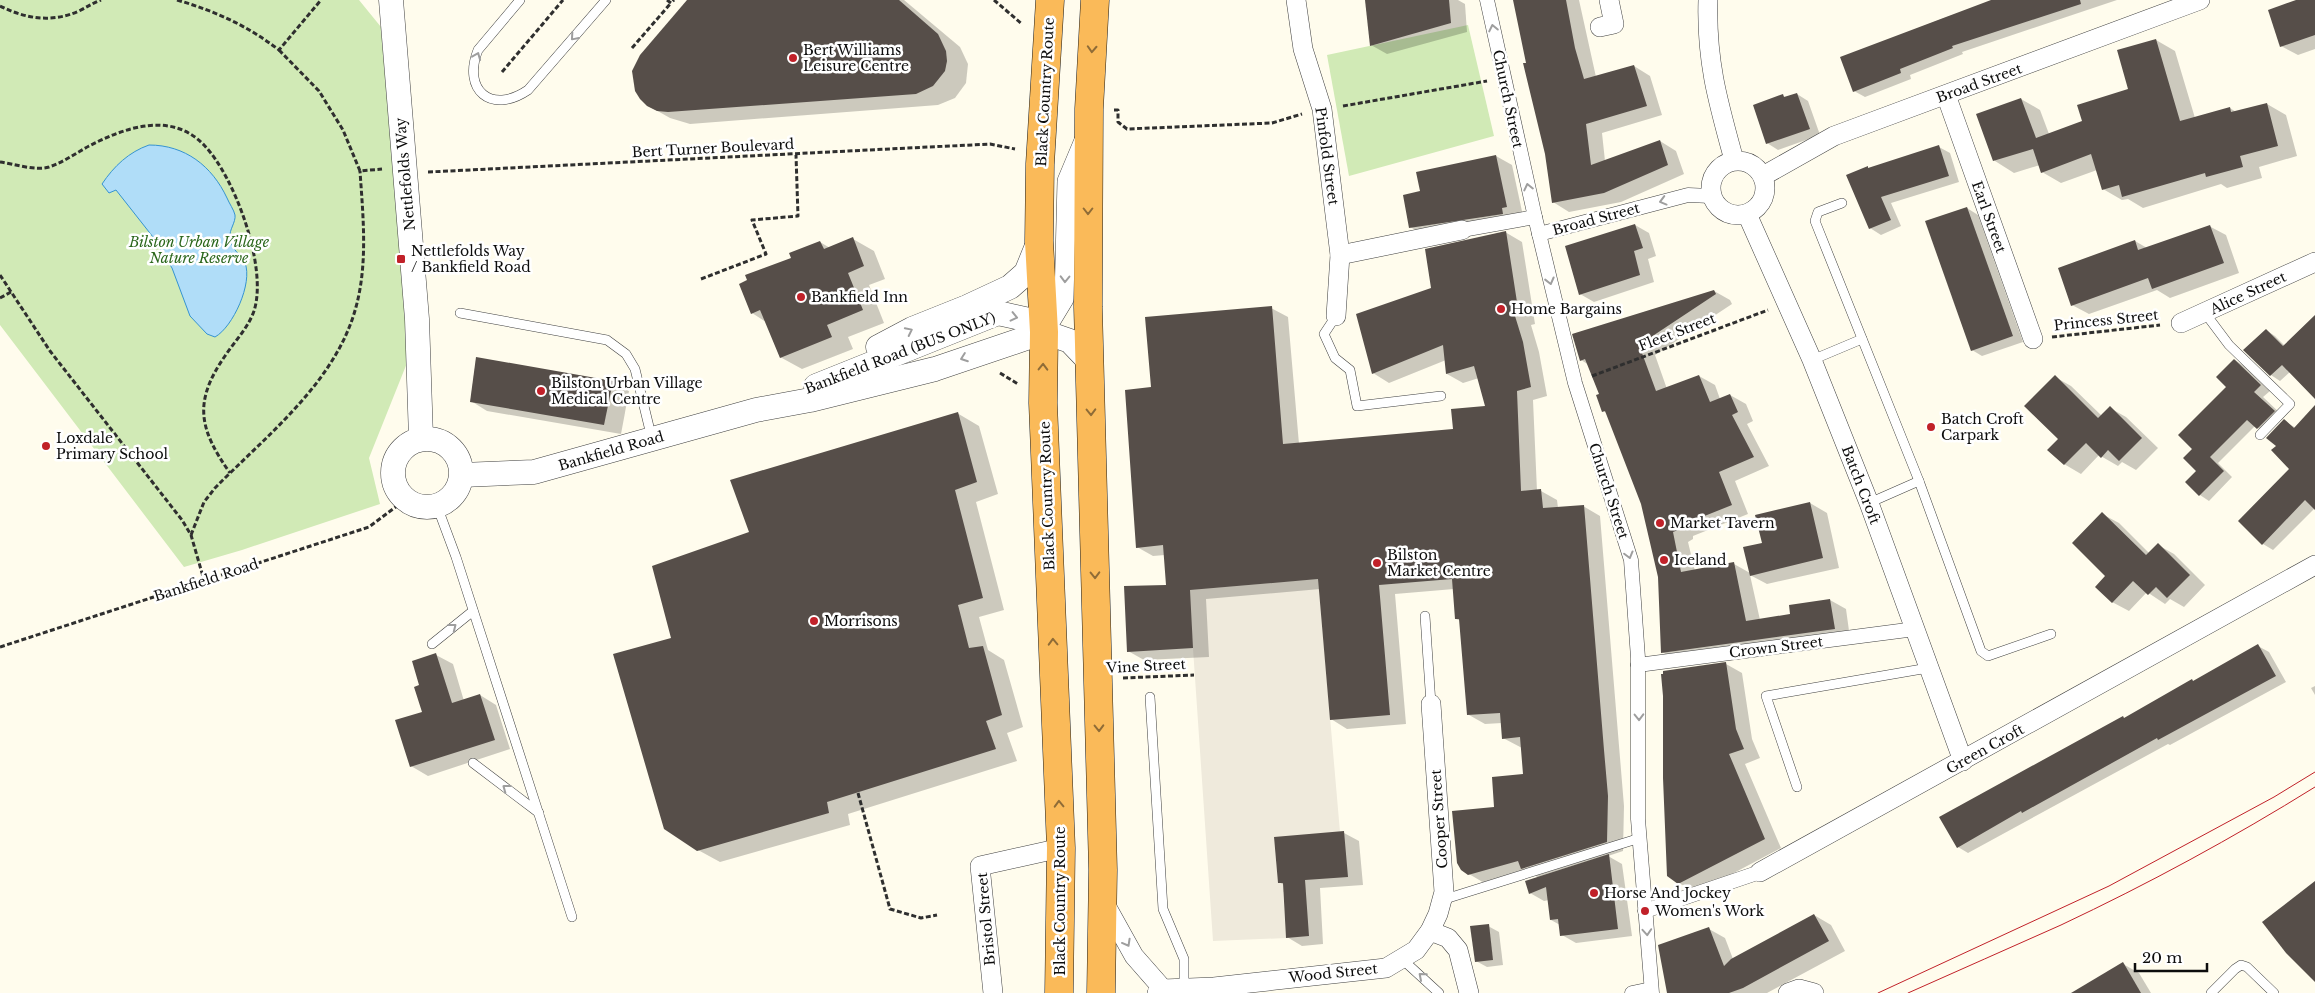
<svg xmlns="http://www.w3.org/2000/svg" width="2315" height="993" font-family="'Libre Baskerville',serif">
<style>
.green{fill:#d1eab6}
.plaza{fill:#efeadc}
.water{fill:#b0ddf8;stroke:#3593d1}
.shadow{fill:#0003}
.building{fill:#564e49}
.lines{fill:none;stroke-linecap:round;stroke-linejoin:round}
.service-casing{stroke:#404040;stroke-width:10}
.pedestrian-casing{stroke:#404040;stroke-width:15}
.minor-casing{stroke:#404040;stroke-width:20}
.tertiary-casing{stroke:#404040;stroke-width:25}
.trunk-casing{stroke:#1e1e1e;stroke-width:29}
.path{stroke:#2f2f2f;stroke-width:3;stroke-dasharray:5 2.5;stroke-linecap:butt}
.service{stroke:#fff;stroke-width:9}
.pedestrian{stroke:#fff;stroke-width:14}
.minor{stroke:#fff;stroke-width:19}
.tertiary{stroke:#fff;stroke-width:24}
.trunk{stroke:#faba59;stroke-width:28}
.tram{stroke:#c12129;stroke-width:1}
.oneway{stroke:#9e9e9e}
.oneway2{stroke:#8f6c37}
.poi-dot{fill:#c12129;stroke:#fff;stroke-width:2}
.labels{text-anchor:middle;stroke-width:5;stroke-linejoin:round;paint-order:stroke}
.poi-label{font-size:14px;fill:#0d0d0d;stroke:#fff;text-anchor:start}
.street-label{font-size:14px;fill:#0d0d0d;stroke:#fff}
.park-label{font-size:14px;font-style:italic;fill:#2b671c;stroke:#fff}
</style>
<rect width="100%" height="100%" fill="#fffced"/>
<g class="green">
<path d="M0 0H359L381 27 409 358 369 458 380 504 242 550 184 567 0 325Z"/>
<path d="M1468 25 1494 136 1349 176 1327 55Z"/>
</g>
<path class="plaza" d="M1318 579 1340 832 1274 838 1278 883 1305 881 1306 891 1283 892 1286 938 1213 941 1189 590Z"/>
<path class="water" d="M149 145C185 145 212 166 227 198 229 203 234 210 235 215 236 222 229 230 230 237 230 249 241 254 245 263 253 283 233 327 215 337L207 334 190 316 172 268 153 237 116 190 109 193 102 184C114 166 129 152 149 145Z"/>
<g class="shadow">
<path d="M689 0H904L960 47 968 64 966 83 955 98 938 105 690 124 670 118 647 105Z"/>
<path d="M1367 0H1458L1465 4 1467 32 1387 54 1371 45Z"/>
<path d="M1514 0H1579L1596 77 1634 66 1650 76 1662 115 1602 133 1605 161 1660 141 1676 151 1684 174 1621 202 1569 212 1553 202 1546 154Z"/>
<path d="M1997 0H2117L1962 52 1963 54 1910 75 1911 79 1865 97 1854 91 1842 58 1944 18Z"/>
<path d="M2299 0H2315V49L2298 55 2281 46Z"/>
<path d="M2156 40 2175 51 2195 118 2230 108 2236 112 2267 104 2286 115 2297 156 2259 167 2262 178 2227 188 2221 184 2143 208 2128 199 2122 200 2103 189 2097 170 2061 183 2042 172 2040 165 2014 173 1995 161 1978 115 2021 99 2040 110 2049 134 2083 122 2130 90Z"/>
<path d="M1797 94 1808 101 1820 135 1778 150 1767 143 1783 96 1787 98Z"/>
<path d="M1939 147 1950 153 1959 182 1891 203 1901 226 1881 235 1870 228 1867 167 1870 169Z"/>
<path d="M1496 156 1512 165 1523 216 1427 236 1410 227 1421 192Z"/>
<path d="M1967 208 1978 215 2023 342 1982 356 1972 350Z"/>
<path d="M1635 225 1649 233 1656 256 1648 259 1654 282 1594 302 1580 294Z"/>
<path d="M2209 226 2226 235 2239 273 2170 298 2157 290 2089 314 2072 305 2135 241 2147 248Z"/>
<path d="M1505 232 1522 242 1535 324 1531 325 1539 352 1547 396 1533 400 1537 491H1541L1557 500 1558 508 1583 506 1600 516 1624 806 1623 851 1608 856 1622 864 1632 936 1576 943 1562 935 1560 925 1551 920 1549 900 1544 901 1530 893 1539 878 1528 871 1486 884 1469 874 1496 809 1525 776 1522 748 1503 738 1502 723 1485 724 1469 715 1461 621 1456 619 1454 589 1395 594 1406 724 1347 729 1331 719 1320 589 1206 599 1209 657 1144 660 1128 651 1168 586 1165 555 1153 556 1137 547 1153 388 1271 308 1288 317 1299 444 1454 430 1487 408 1479 378 1463 383 1447 374 1446 360 1389 383 1373 373 1432 289Z"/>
<path d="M853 239 874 251 885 279 869 285 884 323 848 337 853 349 802 369 780 357 766 322 752 313 792 258 820 242 830 248Z"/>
<path d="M1714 291 1730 300 1732 304 1655 355 1667 389 1699 376 1715 385 1720 399 1730 395 1746 404 1753 421 1747 424 1769 466 1735 481 1748 514 1693 536V539L1688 542 1695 571 1734 564 1750 573 1763 544 1810 503 1827 513 1839 568 1767 584 1750 575 1760 620 1791 616 1790 606 1830 600 1846 609 1850 638 1678 662 1662 652 1659 577 1642 504 1607 413 1603 411 1601 394 1589 365 1581 360Z"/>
<path d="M2315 317V398L2290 372 2280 381 2271 375 2245 350 2266 330 2275 336 2285 346Z"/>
<path d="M2235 360 2244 366 2270 391 2263 397 2283 416 2267 434 2255 426 2218 463 2232 477 2209 501 2200 495 2187 482 2198 471 2194 449 2228 387Z"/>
<path d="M2055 377 2071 386 2102 416 2110 408 2126 417 2158 448 2136 470 2122 462 2118 466 2099 455 2081 474 2064 464 2060 439Z"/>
<path d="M612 382 629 391 621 434 487 411 471 401Z"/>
<path d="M2315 406V508L2273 550 2263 544 2240 521 2291 469 2277 446 2284 421 2296 428Z"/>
<path d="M957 413 979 426 998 494 976 502 1004 610 979 617 988 650 1004 660 1023 727 1007 733 1017 761 848 814 850 825 720 862 698 850 672 639 751 533Z"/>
<path d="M2102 514 2119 523 2149 553 2158 545 2174 554 2205 585 2184 607 2170 599 2165 604 2147 592 2129 611 2112 602 2107 576Z"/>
<path d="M2258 646 2269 652 2286 682 2170 745 2168 744 1968 853 1958 847 2125 719Z"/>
<path d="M436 655 453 664 464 701 480 695 496 705 510 749 428 776 411 766Z"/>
<path d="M1726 664 1742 673 1752 739 1760 758 1745 764 1781 848 1696 893 1679 883 1665 695Z"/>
<path d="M2315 686V695L2311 688Z"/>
<path d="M1344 833 1359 841 1363 885 1320 888 1323 944 1302 946 1287 937 1284 885 1279 882 1275 839Z"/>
<path d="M1814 915 1831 925 1845 951 1767 993H1668L1709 929 1725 938 1733 959Z"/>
<path d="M1488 926 1499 932 1503 965 1487 967 1476 961Z"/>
<path d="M2123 964 2139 973 2151 993H2074Z"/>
</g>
<g class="building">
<path d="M687 0H899L938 34 946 51 947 61 945 71 933 86 916 94 668 112 657 111 647 106 640 99 635 91 632 71 640 55Z"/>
<path d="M1365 0H1449L1451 23 1370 46Z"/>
<path d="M1513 0H1566L1575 48 1584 79 1634 65 1647 106 1586 124 1591 165 1660 140 1668 165 1604 193 1552 203 1545 154 1523 63H1526Z"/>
<path d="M1991 0H2080L2081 4 1952 46 1953 48 1900 69 1901 73 1853 92 1840 57Z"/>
<path d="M2296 0H2315V35L2280 47 2268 10Z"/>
<path d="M2156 39 2180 121 2230 107 2231 112 2267 103 2278 146 2240 156 2243 167 2206 177 2205 173 2122 197 2119 185 2102 190 2091 154 2041 173 2033 149 1993 161 1976 114 2021 98 2036 138 2082 121 2077 105 2128 89 2117 50Z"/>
<path d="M1797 93 1810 129 1766 144 1753 105 1783 94 1784 97Z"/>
<path d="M1939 145 1949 176 1881 197 1891 220 1869 229 1846 175 1868 166V168Z"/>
<path d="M1496 155 1507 207 1502 208 1503 214 1409 228 1403 195 1420 191 1416 172Z"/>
<path d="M1967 207 2013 336 1971 351 1925 221Z"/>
<path d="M1635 224 1643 248 1634 251 1640 275 1579 295 1565 246Z"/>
<path d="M2210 225 2224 263 2152 289 2148 278 2071 306 2058 268 2135 240 2138 250Z"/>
<path d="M1506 231 1519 315 1515 316 1523 342 1531 387 1517 391 1521 491 1541 489 1543 508 1584 505 1604 750 1608 796 1607 842 1521 869 1518 861 1468 875 1461 870 1457 863 1452 811 1494 807 1492 777 1523 774 1520 737 1502 739 1500 713 1467 715 1459 619H1455L1452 579 1379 585 1390 715 1330 720 1318 579 1190 590 1193 648 1127 652 1124 586 1166 585 1163 545 1136 548 1125 390 1151 387 1145 317 1272 306 1283 444 1453 429 1451 409 1485 406 1474 366 1446 374 1443 345 1372 374 1356 314 1431 288 1425 249Z"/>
<path d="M853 237 864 266 848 273 863 310 827 325 832 337 780 358 760 310 751 314 739 284 747 280 745 275 791 258 789 253 820 241 824 249Z"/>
<path d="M1714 290 1716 294 1639 345 1656 391 1699 375 1710 402 1730 394 1738 412 1732 415 1754 457 1719 472 1732 505 1677 527 1678 530 1673 532 1681 572 1734 562 1746 621 1790 614 1789 605 1830 599 1835 629 1661 653 1658 577 1641 504 1605 411 1602 412 1596 395 1599 394 1585 359 1580 361 1572 334Z"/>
<path d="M2315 315V399L2282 365 2270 376 2243 350 2266 329 2283 346Z"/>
<path d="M476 357 613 381 604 425 470 402Z"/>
<path d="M2234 359 2261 385 2254 392 2275 411 2257 429 2247 420 2210 457 2224 471 2199 496 2185 482 2196 471 2183 458 2192 449 2178 435 2226 387 2216 377Z"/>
<path d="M2055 375 2098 418 2110 406 2142 438 2119 461 2108 450 2101 458 2086 443 2064 465 2047 450 2058 439 2024 406Z"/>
<path d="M2315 405V510L2305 500 2262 545 2238 521 2289 469 2271 450 2276 446 2266 438 2284 419 2294 428Z"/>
<path d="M958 412 977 482 955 490 983 598 958 605 969 648 983 646 1002 715 986 721 996 749 827 802 829 813 697 851 664 829 613 654 671 638 652 566 749 532 730 480Z"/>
<path d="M1810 502 1823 558 1750 576 1743 547 1762 543 1755 515Z"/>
<path d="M2102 512 2146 555 2158 543 2190 575 2167 598 2156 587 2148 595 2133 581 2112 603 2095 587 2105 576 2072 543Z"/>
<path d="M2258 644 2276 676 2158 740 2157 738 2022 813 2021 811 1957 848 1939 817 2123 716 2124 718 2192 679 2193 681Z"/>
<path d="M436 653 452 703 480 694 495 740 410 767 395 720 422 712 414 687 419 685 412 661Z"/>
<path d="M1726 662 1736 729 1744 749 1729 754 1765 839 1678 884 1667 876 1663 778V696L1661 674H1663V671Z"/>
<path d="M1344 831 1348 877 1305 880 1309 936 1286 938 1283 883H1278L1274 837Z"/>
<path d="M1609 854 1618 929 1560 936 1558 919 1550 920 1546 887 1529 894 1525 881Z"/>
<path d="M2315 881V982L2286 953 2262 922Z"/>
<path d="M1814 914 1829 941 1743 988 1729 993H1667L1658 945 1709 927 1724 966 1731 959Z"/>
<path d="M1489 924 1493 960 1475 962 1470 926Z"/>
<path d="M2123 962 2141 993H2071Z"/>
</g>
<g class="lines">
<defs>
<g id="service">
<path d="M520 0 478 50C462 90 491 115 528 90L606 0"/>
<path d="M1842 203 1818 212 1815 221 1919 481"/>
<path d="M460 313 607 340 626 354 635 369 652 439"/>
<path d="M2205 313 2229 345 2290 404 2260 435"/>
<path d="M1336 316 1324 334 1335 358 1350 370 1357 406 1441 396"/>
<path d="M1812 360 1862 339"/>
<path d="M1869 503 1919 481 1981 651 1988 656 2051 634"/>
<path d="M437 506 456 557 572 917"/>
<path d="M1425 616 1431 704"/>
<path d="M432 644 473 611"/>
<path d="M1150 697 1163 909 1184 959V989"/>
<path d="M473 763 539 813"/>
<path d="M1797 787 1766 696 1928 668"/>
<path d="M1442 900 1640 838"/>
<path d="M1403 960 1439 993"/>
<path d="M2211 993 2235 969 2241 965 2247 967 2274 993"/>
</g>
<g id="pedestrian">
<path d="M1487 0 1535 217 1575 383 1631 560 1638 658V819L1652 993"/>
<path d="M1462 230 1535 217"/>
<path d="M1539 234 1688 195 1711 196"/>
<path d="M1638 665 1915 629"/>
<path d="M1645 911 1760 872"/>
<path d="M1632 993 1651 989"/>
</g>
<g id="minor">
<path d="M1296 0 1303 49 1322 109 1340 255 1462 230"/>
<path d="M1708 0C1706 61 1718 102 1734 160"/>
<path d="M1600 27 1614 24 1609 0"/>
<path d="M1946 95 2033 339"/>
<circle cx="1738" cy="188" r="27"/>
<path d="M1763 176 1834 136 2200 0"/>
<path d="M1747 214 1812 360 1869 503 1963 761"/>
<path d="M1336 316 1340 255"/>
<path d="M2181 323 2315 262"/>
<path d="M1044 332 1064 299 1067 181 1085 138"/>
<path d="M1760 872 2315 565"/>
<path d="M1104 902 1134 956 1163 989"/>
<path d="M1430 931 1448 938 1458 950 1469 993"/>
<path d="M993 993 980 866 1061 848"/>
<path d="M1157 993 1163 989 1214 987 1386 968 1416 950 1430 931 1438 914 1444 892 1431 704"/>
<path d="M1788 993 1799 989 1814 993"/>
</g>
<g id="tertiary">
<path d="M391 0 417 319 421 438"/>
<path d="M878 347 912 329 967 307 1010 287 1026 273 1039 241"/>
<path d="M816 386 998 313 1029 320 1044 332 1070 341 1091 363"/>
<circle cx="427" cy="473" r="34"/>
<path d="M462 475 534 472 756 410 810 400 935 369 1044 332"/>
</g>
<g id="trunk">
<path d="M1050 0 1040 164 1039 241 1044 332 1043 403 1061 848 1059 993"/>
<path d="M1095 0 1089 109 1088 307 1103 870 1101 993"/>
</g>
</defs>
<use href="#service" class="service-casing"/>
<use href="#pedestrian" class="pedestrian-casing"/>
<use href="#minor" class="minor-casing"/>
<use href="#tertiary" class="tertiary-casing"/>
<use href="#trunk" class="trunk-casing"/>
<g class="path">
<path d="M177 0C215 11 248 26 279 50L321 0"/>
<path d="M667 0 671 3 674 0"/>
<path d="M994 0 1022 24"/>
<path d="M0 6C26 19 52 23 79 11 87 7 93 3 101 0"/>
<path d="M632 48 671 3"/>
<path d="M279 50 319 91 343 130 360 171 382 169"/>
<path d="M502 72 563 0"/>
<path d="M1343 106 1487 81"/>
<path d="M1114 110H1118V122L1127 129 1272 123 1302 114"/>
<path d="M0 162C14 164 35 171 49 167 64 162 76 153 89 146 126 127 171 111 204 145 235 177 268 268 254 311 248 328 235 341 225 356 193 402 199 429 230 473"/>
<path d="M428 172 990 144 1015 149"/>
<path d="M0 275 50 351 182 520 191 535 204 580"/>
<path d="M701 279 766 254 752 220 798 216 796 155"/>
<path d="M0 298 11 292"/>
<path d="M2052 337 2160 325"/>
<path d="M1000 373 1018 384"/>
<path d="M1592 376 1768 310"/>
<path d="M191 535 204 502 215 488C267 435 336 382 356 307 368 263 363 216 360 171"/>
<path d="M0 647 369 527 405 500"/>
<path d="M1123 678 1194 675"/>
<path d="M858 793 890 909 921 918 937 915"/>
</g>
<use href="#service" class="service"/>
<use href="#pedestrian" class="pedestrian"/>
<use href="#minor" class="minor"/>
<use href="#tertiary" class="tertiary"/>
<use href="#trunk" class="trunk"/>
<g class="tram">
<path d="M1878 993 2109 886 2274 797 2315 772"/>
<path d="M1908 993C1959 970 2010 948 2061 925 2148 884 2233 838 2315 787"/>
</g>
</g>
<defs><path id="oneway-chevron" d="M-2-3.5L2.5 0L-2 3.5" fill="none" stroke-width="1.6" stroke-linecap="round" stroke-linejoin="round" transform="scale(1.25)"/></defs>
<g class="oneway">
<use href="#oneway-chevron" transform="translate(1493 28) rotate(-102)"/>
<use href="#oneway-chevron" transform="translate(574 37) rotate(131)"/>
<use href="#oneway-chevron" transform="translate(477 56) rotate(-68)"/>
<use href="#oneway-chevron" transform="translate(1528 187) rotate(-103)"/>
<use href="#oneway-chevron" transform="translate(1663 201) rotate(165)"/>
<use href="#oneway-chevron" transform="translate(1065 279) rotate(91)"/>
<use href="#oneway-chevron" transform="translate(1550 281) rotate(76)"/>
<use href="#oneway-chevron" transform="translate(1014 317) rotate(13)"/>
<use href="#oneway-chevron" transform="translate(909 331) rotate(-26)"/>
<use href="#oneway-chevron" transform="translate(964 358) rotate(160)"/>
<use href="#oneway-chevron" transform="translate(1629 555) rotate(75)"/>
<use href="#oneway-chevron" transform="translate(453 627) rotate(-38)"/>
<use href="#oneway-chevron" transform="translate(1639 717) rotate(89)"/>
<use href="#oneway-chevron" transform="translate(506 788) rotate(-143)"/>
<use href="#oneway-chevron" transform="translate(1647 932) rotate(86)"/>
<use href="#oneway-chevron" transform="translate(1127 943) rotate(61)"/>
<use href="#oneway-chevron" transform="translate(1422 976) rotate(-139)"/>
</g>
<g class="oneway2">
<use href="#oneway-chevron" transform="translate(1092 49) rotate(93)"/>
<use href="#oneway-chevron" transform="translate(1088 211) rotate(90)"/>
<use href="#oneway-chevron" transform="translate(1043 367) rotate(-89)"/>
<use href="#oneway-chevron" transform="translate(1091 412) rotate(89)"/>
<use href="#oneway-chevron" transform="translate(1095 575) rotate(89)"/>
<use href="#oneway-chevron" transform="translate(1053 642) rotate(-92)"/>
<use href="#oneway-chevron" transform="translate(1099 728) rotate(89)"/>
<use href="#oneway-chevron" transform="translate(1059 804) rotate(-92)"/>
</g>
<g class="poi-dot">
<circle cx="793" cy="58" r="5"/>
<rect x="396" y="254" width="10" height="10" rx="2.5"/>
<circle cx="801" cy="297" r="5"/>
<circle cx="1501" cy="309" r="5"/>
<circle cx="541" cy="391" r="5"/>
<circle cx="1931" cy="427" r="5"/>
<circle cx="46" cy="446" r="5"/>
<circle cx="1660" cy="523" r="5"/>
<circle cx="1664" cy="560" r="5"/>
<circle cx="1377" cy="563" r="5"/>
<circle cx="814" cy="621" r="5"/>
<circle cx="1594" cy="893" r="5"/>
<circle cx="1645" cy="911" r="5"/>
</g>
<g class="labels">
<g class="poi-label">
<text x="803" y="55">Bert Williams<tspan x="803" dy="16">Leisure Centre</tspan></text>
<text x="411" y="256">Nettlefolds Way<tspan x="411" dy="16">/ Bankfield Road</tspan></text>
<text x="811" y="302">Bankfield Inn</text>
<text x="1511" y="314">Home Bargains</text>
<text x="551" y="388">Bilston Urban Village<tspan x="551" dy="16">Medical Centre</tspan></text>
<text x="1941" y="424">Batch Croft<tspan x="1941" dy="16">Carpark</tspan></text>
<text x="56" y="443">Loxdale<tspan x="56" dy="16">Primary School</tspan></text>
<text x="1670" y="528">Market Tavern</text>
<text x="1387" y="560">Bilston<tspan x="1387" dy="16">Market Centre</tspan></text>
<text x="1674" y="565">Iceland</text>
<text x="824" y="626">Morrisons</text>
<text x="1604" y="898">Horse And Jockey</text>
<text x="1655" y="916">Women's Work</text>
</g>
<g class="street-label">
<text transform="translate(1979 83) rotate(-20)" y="5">Broad Street</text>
<text transform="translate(1045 92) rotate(-87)" y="5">Black Country Route</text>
<text transform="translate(1508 99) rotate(78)" y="5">Church Street</text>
<text transform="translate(713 148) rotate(-3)" y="5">Bert Turner Boulevard</text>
<text transform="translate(1327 156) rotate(82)" y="5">Pinfold Street</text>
<text transform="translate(405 174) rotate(-95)" y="5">Nettlefolds Way</text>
<text transform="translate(1989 217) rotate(70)" y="5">Earl Street</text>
<text transform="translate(1596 219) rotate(-15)" y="5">Broad Street</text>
<text transform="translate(2248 293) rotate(-25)" y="5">Alice Street</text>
<text transform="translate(2106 320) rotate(-6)" y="5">Princess Street</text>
<text transform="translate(1677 332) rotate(-21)" y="5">Fleet Street</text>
<text transform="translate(900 353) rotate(-21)" y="5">Bankfield Road (BUS ONLY)</text>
<text transform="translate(611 451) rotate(-16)" y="5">Bankfield Road</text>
<text transform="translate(1861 485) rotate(69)" y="5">Batch Croft</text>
<text transform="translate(1609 491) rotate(72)" y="5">Church Street</text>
<text transform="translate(1047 496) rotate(-92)" y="5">Black Country Route</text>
<text transform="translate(206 580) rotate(-18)" y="5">Bankfield Road</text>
<text transform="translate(1776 647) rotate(-7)" y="5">Crown Street</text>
<text transform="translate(1146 666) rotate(-3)" y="5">Vine Street</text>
<text transform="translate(1985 749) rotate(-29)" y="5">Green Croft</text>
<text transform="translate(1439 819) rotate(-94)" y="5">Cooper Street</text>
<text transform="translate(1060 901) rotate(-90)" y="5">Black Country Route</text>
<text transform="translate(986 919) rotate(-95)" y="5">Bristol Street</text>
<text transform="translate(1333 973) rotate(-6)" y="5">Wood Street</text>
</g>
<g class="park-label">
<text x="199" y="247">Bilston Urban Village<tspan x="199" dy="16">Nature Reserve</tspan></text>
</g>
</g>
<path d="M2135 963v8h72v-8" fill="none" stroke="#0d0d0d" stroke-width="2.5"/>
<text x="2142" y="963" font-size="15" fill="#0d0d0d" stroke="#ffffff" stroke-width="4" paint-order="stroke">20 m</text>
</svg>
